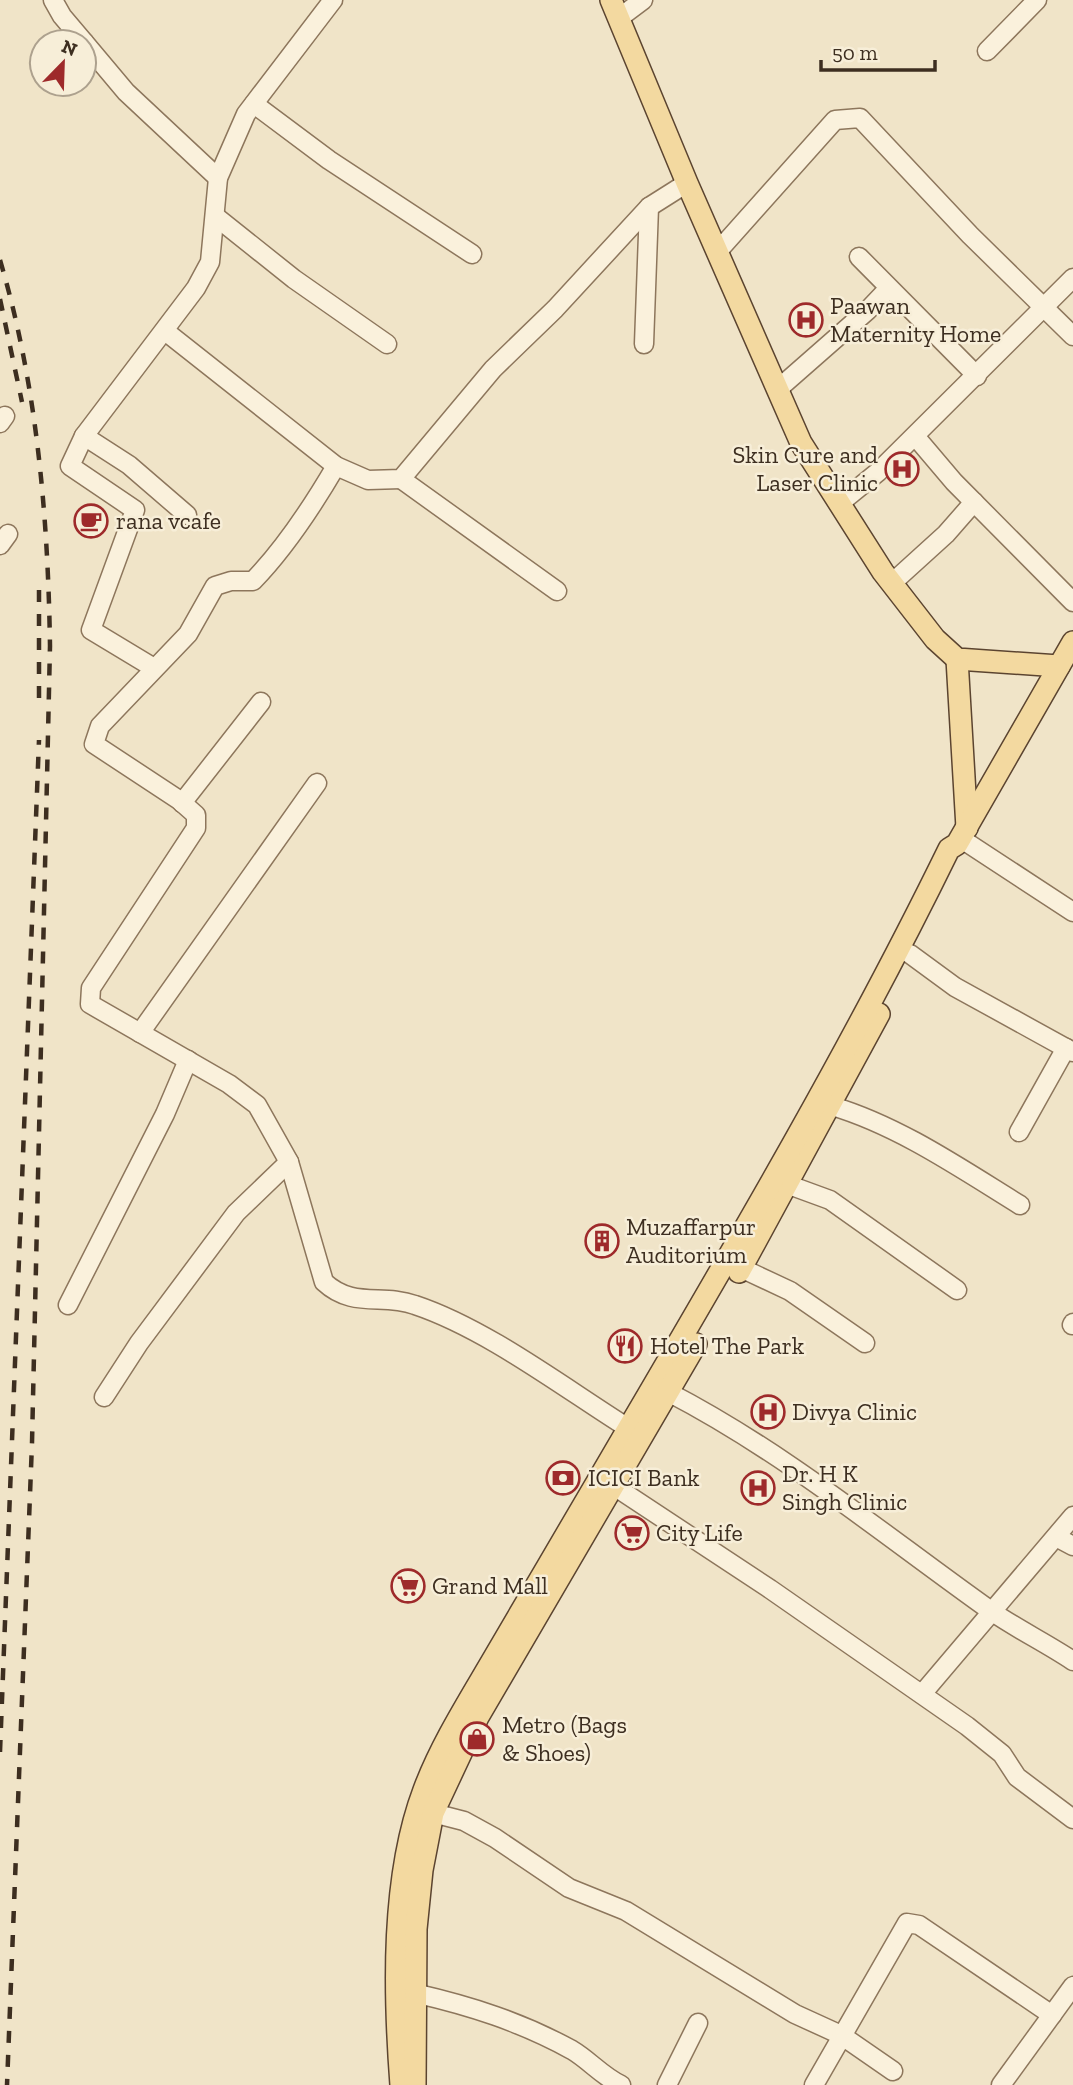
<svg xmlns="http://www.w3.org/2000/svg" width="1073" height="2085" font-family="'Zilla Slab',serif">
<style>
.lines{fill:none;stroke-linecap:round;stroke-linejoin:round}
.minor-casing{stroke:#8d765c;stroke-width:21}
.major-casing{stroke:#5b4430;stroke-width:24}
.minor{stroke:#faf1dc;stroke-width:18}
.major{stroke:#f3d9a0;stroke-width:21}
.rail{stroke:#3d2e20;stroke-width:4.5;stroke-dasharray:12 12;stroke-linecap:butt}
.labels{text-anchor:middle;stroke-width:5;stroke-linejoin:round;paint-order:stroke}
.poi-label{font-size:24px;fill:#3d2e20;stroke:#f7eed8;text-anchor:start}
</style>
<rect width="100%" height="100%" fill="#f0e4c8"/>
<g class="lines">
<defs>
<g id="minor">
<path d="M53 0 62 16 84 42"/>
<path d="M619 18 643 0"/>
<path d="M84 42 126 92 218 178"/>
<path d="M987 51 1037 0"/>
<path d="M254 104 329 160 472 254"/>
<path d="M215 216 294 279 387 344"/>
<path d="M719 250 835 120 860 118 970 235 1073 336"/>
<path d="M859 257 977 376"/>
<path d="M165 331 336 466 368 480 401 479 493 369 555 309 649 207 687 183"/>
<path d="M644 344 649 207"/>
<path d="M778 389 868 310 888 289"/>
<path d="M0 423 5 416"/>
<path d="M84 436 129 465 187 515"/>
<path d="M915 436 954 482 1073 602"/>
<path d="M336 466C312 507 285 548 253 581H231L215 586 188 634 100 726 94 744 179 800 196 815V828L91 988 90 1004 229 1084 257 1105 289 1162 324 1282C353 1309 382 1293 415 1305 487 1329 564 1388 628 1428"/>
<path d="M401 479 557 591"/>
<path d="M840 503 878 472 1073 278"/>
<path d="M0 545 8 534"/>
<path d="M892 583 946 534 974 502"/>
<path d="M154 668 91 630 135 510 70 466 84 436 196 288 210 262 218 178 246 114 333 0"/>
<path d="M182 803 261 702"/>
<path d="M960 838 1073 912"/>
<path d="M910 954 955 987 1073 1052"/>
<path d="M140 1033 317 783"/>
<path d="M832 1106C899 1126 960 1168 1020 1205"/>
<path d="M1019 1132 1066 1048"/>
<path d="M789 1185 830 1200 957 1290"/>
<path d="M741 1268 790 1291 865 1343"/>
<path d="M68 1305 165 1114 188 1060"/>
<path d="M1072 1325 1073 1323"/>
<path d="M668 1392C784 1452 884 1535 991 1611 1017 1629 1046 1643 1073 1661"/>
<path d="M104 1397 139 1343 236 1213 289 1162"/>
<path d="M614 1486 770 1589 967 1726 1002 1754 1017 1777 1073 1819"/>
<path d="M1056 1537 1073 1546"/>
<path d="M922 1694 1073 1516"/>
<path d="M433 1813 464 1821 495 1838 569 1888 626 1911 795 2014 841 2035 893 2071"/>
<path d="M414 1993C471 2006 521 2022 572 2050 589 2060 602 2076 621 2085"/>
<path d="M667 2085 698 2023"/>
<path d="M814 2085 907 1923 919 1925 1052 2015"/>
<path d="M1001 2085 1073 1986"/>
</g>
<g id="major">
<path d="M611 0 687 183 801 443 883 572 935 639 957 659 1059 666"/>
<path d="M957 659 967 828"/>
<path d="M739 1272 879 1014"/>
<path d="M401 2085C394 1993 391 1877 424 1790 441 1744 470 1699 495 1656 530 1596 565 1537 600 1477 721 1270 844 1064 949 849L957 844 1073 642"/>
<path d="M415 2085 416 1929 422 1870 433 1813 478 1717 696 1344"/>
</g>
</defs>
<use href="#minor" class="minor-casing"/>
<use href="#major" class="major-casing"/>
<use href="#minor" class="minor"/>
<use href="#major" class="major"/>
<g class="rail">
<path d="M0 260C37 385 48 516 50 646L32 1443 7 2085"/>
<path d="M0 299 22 402"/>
<path d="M39 590V709"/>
<path d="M0 1752 39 740"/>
</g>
</g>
<defs>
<symbol id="hospital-ring" viewBox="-11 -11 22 22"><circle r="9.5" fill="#f7eed8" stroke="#9e2a2b" stroke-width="1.5"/><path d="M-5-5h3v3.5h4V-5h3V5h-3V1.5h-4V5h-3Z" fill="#9e2a2b"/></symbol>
<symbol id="cafe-ring" viewBox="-11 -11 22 22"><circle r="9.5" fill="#f7eed8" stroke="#9e2a2b" stroke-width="1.5"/><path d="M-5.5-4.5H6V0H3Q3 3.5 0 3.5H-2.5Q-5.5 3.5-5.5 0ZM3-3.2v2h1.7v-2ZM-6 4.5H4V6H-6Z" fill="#9e2a2b"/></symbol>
<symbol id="building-ring" viewBox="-11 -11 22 22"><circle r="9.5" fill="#f7eed8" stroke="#9e2a2b" stroke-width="1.5"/><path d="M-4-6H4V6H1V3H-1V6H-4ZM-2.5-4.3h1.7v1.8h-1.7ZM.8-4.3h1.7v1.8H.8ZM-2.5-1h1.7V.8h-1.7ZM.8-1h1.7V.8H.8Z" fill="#9e2a2b"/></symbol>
<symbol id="restaurant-ring" viewBox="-11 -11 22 22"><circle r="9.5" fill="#f7eed8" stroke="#9e2a2b" stroke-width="1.5"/><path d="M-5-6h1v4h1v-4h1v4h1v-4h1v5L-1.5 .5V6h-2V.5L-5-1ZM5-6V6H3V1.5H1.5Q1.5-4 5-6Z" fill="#9e2a2b"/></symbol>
<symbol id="bank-ring" viewBox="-11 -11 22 22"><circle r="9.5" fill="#f7eed8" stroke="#9e2a2b" stroke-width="1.5"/><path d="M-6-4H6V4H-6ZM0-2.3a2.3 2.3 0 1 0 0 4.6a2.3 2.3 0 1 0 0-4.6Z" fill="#9e2a2b"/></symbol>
<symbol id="supermarket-ring" viewBox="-11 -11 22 22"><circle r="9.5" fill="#f7eed8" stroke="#9e2a2b" stroke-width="1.5"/><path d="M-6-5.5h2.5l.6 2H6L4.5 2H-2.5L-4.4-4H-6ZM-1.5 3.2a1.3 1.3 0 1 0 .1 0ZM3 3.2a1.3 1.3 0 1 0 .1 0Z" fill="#9e2a2b"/></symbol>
<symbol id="shop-ring" viewBox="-11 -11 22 22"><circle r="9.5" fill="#f7eed8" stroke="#9e2a2b" stroke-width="1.5"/><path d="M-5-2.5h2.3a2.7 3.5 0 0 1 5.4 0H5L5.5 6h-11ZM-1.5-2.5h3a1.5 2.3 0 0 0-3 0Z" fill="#9e2a2b"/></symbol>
</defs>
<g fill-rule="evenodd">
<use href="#hospital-ring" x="787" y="301" width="38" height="38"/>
<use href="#hospital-ring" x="883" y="450" width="38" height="38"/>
<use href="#cafe-ring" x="72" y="502" width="38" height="38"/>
<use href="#building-ring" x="583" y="1222" width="38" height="38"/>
<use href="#restaurant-ring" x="606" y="1327" width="38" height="38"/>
<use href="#hospital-ring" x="749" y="1393" width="38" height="38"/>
<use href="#bank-ring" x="544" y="1459" width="38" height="38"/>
<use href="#hospital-ring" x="739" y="1469" width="38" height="38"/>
<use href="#supermarket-ring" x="613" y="1514" width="38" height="38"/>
<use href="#supermarket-ring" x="389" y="1567" width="38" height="38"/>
<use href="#shop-ring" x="458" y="1720" width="38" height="38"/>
</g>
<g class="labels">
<g class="poi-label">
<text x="830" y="314">Paawan<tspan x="830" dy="28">Maternity Home</tspan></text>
<text x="878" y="463" text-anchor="end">Skin Cure and<tspan x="878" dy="28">Laser Clinic</tspan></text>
<text x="116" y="529">rana vcafe</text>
<text x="626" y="1235">Muzaffarpur<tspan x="626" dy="28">Auditorium</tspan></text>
<text x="650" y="1354">Hotel The Park</text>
<text x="792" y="1420">Divya Clinic</text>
<text x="782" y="1482">Dr. H K<tspan x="782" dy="28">Singh Clinic</tspan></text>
<text x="588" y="1486">ICICI Bank</text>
<text x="656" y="1541">City Life</text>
<text x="432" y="1594">Grand Mall</text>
<text x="502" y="1733">Metro (Bags<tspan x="502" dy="28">&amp; Shoes)</tspan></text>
</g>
</g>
<g transform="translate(63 63) rotate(23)"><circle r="33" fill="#f7eed8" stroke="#ada18e" stroke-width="2"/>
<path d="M0-5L12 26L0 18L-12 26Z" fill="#9e2a2b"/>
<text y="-10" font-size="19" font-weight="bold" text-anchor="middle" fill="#3d2e20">N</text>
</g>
<path d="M821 60v10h114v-10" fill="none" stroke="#3d2e20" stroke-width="3.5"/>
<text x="832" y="60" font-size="21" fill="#3d2e20" stroke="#f7eed8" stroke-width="5" paint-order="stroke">50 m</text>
</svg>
